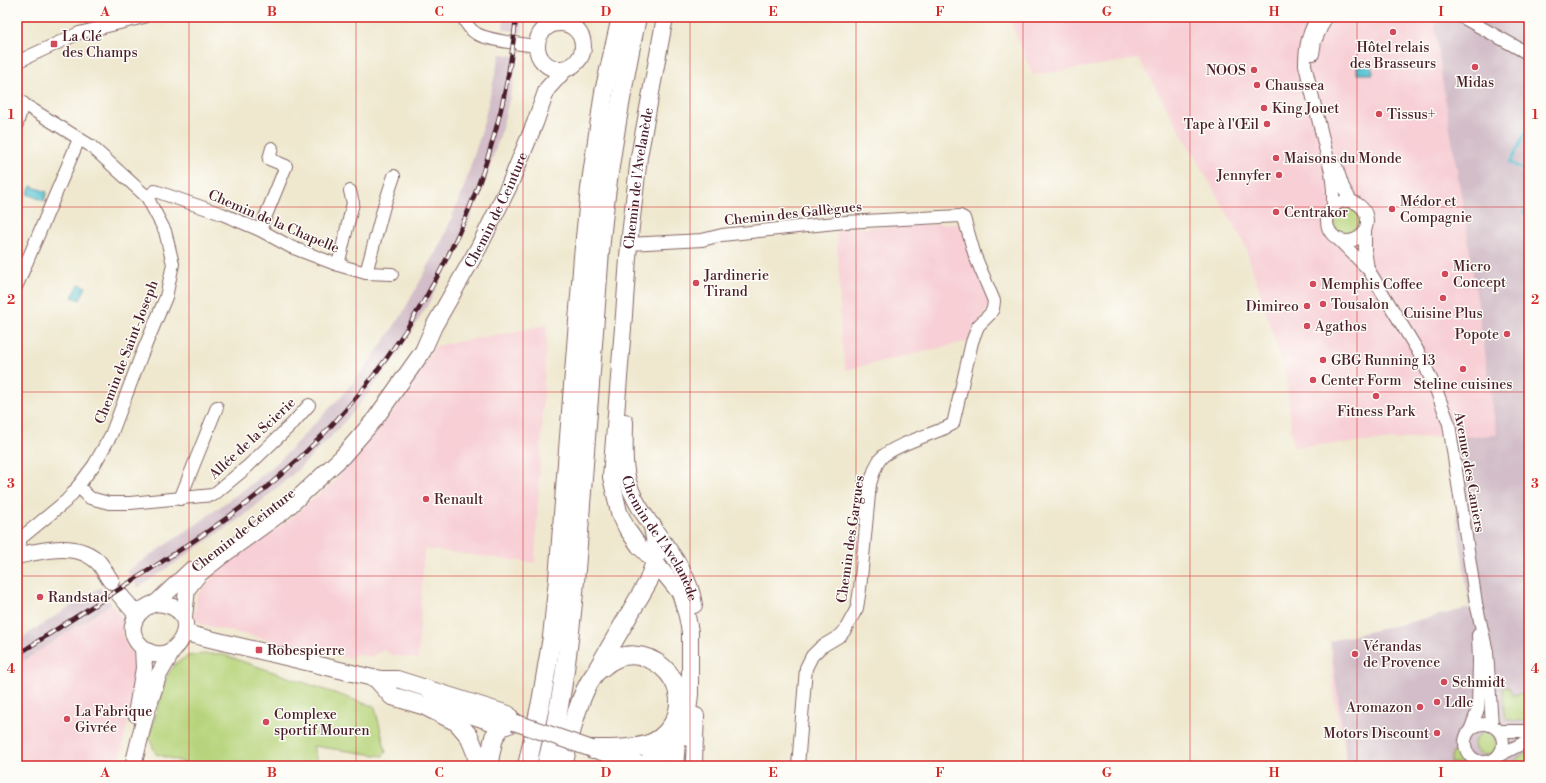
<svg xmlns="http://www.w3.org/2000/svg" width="1546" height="783" font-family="'Libre Bodoni',serif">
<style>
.built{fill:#f7cfd5}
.industrial{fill:#d2bdc8}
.green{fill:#b7d47b;stroke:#807a53}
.water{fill:#58c3d2;stroke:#51717e}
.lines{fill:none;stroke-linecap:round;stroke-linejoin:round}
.stream{stroke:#58c3d2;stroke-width:3}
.minor-casing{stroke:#846564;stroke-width:14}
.major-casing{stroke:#846564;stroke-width:18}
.highway-casing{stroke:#846564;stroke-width:20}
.minor{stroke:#fff;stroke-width:12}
.major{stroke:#fff;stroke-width:16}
.highway{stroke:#fff;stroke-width:18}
.rail-casing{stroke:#4a1f2b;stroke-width:4.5}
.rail{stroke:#fdfcf7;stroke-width:3;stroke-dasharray:9;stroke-linecap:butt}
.major-bridge-casing{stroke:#846564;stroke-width:18;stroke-linecap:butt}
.major-bridge{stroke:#fff;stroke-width:16}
.grid{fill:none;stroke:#d62828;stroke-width:1;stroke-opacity:0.55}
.poi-dot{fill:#d1495b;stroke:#fdfcf7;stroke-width:1.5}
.labels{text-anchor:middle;stroke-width:3;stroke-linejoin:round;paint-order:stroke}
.poi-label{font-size:14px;fill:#4a1f2b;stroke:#fdfcf7;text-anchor:start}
.street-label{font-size:14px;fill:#4a1f2b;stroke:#fdfcf7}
.neatline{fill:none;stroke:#d62828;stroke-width:1.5}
.grid-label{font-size:13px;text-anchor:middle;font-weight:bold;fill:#d62828}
</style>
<rect width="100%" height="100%" fill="#fdfcf7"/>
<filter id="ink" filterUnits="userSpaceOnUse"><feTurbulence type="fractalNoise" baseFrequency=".025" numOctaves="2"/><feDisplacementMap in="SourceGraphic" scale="8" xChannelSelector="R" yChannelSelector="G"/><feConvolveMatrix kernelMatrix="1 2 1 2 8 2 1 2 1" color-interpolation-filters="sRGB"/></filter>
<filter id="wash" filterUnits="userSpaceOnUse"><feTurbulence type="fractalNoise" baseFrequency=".012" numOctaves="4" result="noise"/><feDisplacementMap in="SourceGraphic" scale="16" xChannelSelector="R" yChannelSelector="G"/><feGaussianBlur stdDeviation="0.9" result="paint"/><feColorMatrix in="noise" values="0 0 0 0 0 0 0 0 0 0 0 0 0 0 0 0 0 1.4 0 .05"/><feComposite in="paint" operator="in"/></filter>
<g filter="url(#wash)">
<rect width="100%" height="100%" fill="#efe8cf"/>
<g class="built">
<path d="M1008 17H1529V766H1348L1334 698 1330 641 1470 608 1445 438 1435 437 1293 447 1286 375 1244 243 1139 59 1033 75Z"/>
<path d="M963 223 991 301 969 341 846 370 841 339 839 272 836 229Z"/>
<path d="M547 325 535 563 424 549 418 659 392 655 384 650 370 657 356 654 349 658 212 627 201 624 194 618 197 595 223 566 290 519 338 478 339 471 393 411 435 346Z"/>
<path d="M111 604 122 619V634L127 646 132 654 136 684 118 766H17V665Z"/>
</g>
<g class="industrial">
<path d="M504 17H523L522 33 503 29Z"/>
<path d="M1434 17H1529V766H1348L1330 641 1470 608 1445 438 1497 435 1468 238 1442 79Z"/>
<path d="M500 54 517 56 512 88 500 136 484 183 467 226 431 299 399 352 366 397 329 439 292 475 245 515 138 588 127 571 198 523 251 484 279 461 345 392 375 354 401 316 424 274 443 239 464 187 481 133Z"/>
<path d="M100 587 111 604 17 665V641Z"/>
</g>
<g class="green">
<circle cx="1347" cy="221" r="13"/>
<path d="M203 654H221L375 707 386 752 383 756 313 746 318 766H196L156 754 149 738 167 676 176 663 188 656Z"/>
<path d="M1509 687 1512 695 1529 692V720L1514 721 1506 718 1504 711 1503 688Z"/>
<circle cx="1485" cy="744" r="11"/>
<path d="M1454 751H1459L1463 758 1464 766H1459L1458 763H1451V757Z"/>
<path d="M1529 751V766H1510L1520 756Z"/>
</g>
<g class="water">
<path d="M1372 65 1373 74H1357V66Z"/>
<path d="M31 186 47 192 44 201 27 194Z"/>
<path d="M79 284 86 287 80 300 72 297Z"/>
</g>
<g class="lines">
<g class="stream">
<path d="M1529 125 1510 163 1529 172"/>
<path d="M1524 213 1529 203"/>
</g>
</g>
</g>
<g filter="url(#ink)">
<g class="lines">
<defs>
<g id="minor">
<path d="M463 17C466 24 470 30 477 34 491 41 520 44 537 46"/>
<path d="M1317 17C1308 35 1305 45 1305 65L1331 172 1333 190V207"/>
<path d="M1462 17 1529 54"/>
<path d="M1313 54 1315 41 1326 17"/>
<path d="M17 62 79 33 144 17"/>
<path d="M17 100 91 146 147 197 165 231 173 264 166 297 141 356 111 435 94 465 73 493 66 501 21 538 17 554"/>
<path d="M17 124 23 103"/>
<path d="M1336 166 1343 187 1351 201"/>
<path d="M147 197 155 191 222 214 260 230 291 247 338 265 366 273 392 274"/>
<circle cx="1347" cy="221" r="20"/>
<path d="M260 230 286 166 269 159 272 148"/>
<path d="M1365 230V250L1368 269"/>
<path d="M1338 239 1368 269 1419 353 1437 392 1449 424 1476 603 1487 652 1492 725"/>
<path d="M629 244 702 240 722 235 845 222 960 216 964 218 975 256 994 301 993 309 990 314 978 326 972 342 953 424 945 428C929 435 892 446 881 458 875 465 873 475 870 484L860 589 857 608 845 630 841 635 821 647 812 656 806 668 798 766"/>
<path d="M338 265 353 203 350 191"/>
<path d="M366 273 384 206 394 176"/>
<path d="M17 285 79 139"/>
<path d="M78 486 90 498 109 503H130L213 495 247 467 293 423 309 405"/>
<path d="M180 499 217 407"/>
<circle cx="1484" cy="743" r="19"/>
<path d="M1471 728 1478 709 1479 661 1478 635"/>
<path d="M1499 731H1529"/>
<path d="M1500 755 1529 740"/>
</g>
<g id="major">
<circle cx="560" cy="46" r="23"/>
<path id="s1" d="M625 422C625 446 622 473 633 495 650 532 689 564 694 605"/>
<path d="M17 556C43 550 79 541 99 563 104 569 107 576 111 581"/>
<path d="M119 594 137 615"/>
<path d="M156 603 191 570"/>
<path d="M156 603C215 607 171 681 139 644 124 627 138 608 156 603Z"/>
<path id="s2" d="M184 617 187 589 199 574 223 555 285 510 342 457 375 419 423 351 434 326 479 247 509 186 535 123 547 89 565 69"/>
<path d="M185 633 377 679H397L508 714 514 722 500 725 430 702"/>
<path d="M136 714 144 668 143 648"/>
<path d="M601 752 645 766"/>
<path id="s3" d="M641 765 660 756 677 744 686 730 690 694V632L687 616 680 593 655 562 639 546 627 529 619 512 611 477 624 315 629 244 639 157 665 17"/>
<path d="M133 766 145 717 158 676 173 650"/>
<path d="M675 766 677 744"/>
<path d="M696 766 694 760 696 716"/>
</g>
<g id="highway">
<path d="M598 668 648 582 655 562 656 544 653 527"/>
<path d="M377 679 392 696 425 706 457 722 469 736 476 753 478 766"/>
<path d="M488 766 494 737 501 727 514 722"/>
<path d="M527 766 541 702 552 637 558 579 583 257 590 189 604 92 621 17"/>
<path d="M546 766C567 685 574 601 580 518 587 434 592 349 599 264 605 181 620 98 637 17"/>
<path d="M563 766C570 738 577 698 594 675 596 672 600 669 603 667 643 632 699 683 672 725 666 734 657 742 646 745 629 750 610 749 592 749"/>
<path d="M634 766 641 765"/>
</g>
</defs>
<use href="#minor" class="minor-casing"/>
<use href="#major" class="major-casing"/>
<use href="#highway" class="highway-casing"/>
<use href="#minor" class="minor"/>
<use href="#major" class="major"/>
<use href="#highway" class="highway"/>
<defs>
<path id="rail" d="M17 655C55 630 93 606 132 581 180 550 230 519 274 481 409 365 500 195 516 17"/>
</defs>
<use href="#rail" class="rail-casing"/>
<use href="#rail" class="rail"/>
<defs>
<path id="major-bridge" d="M514 722 592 749"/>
</defs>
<use href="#major-bridge" class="major-bridge-casing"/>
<use href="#major-bridge" class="major-bridge"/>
</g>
</g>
<path class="grid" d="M189 17V766M356 17V766M523 17V766M690 17V766M856 17V766M1023 17V766M1190 17V766M1357 17V766M17 207H1529M17 392H1529M17 576H1529"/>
<g class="poi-dot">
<circle cx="1393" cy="32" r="4"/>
<rect x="50" y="40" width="8" height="8" rx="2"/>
<circle cx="1475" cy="67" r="4"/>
<circle cx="1254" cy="70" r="4"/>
<circle cx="1257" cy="85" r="4"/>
<circle cx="1264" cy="108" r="4"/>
<circle cx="1379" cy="114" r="4"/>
<circle cx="1267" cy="124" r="4"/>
<circle cx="1276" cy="158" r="4"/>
<circle cx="1279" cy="175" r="4"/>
<circle cx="1392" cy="209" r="4"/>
<circle cx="1276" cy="212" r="4"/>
<circle cx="1445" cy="274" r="4"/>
<circle cx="696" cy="283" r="4"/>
<circle cx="1313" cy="284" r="4"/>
<circle cx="1443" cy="298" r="4"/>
<circle cx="1323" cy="304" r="4"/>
<circle cx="1307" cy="306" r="4"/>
<circle cx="1307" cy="326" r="4"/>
<circle cx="1507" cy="334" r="4"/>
<circle cx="1323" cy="360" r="4"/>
<circle cx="1463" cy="369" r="4"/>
<circle cx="1313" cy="380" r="4"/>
<circle cx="1376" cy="396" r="4"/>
<circle cx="426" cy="499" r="4"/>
<circle cx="40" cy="597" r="4"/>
<rect x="255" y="646" width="8" height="8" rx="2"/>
<circle cx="1355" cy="654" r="4"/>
<circle cx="1444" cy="682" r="4"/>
<circle cx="1437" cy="702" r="4"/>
<circle cx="1420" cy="707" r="4"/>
<circle cx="67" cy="719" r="4"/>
<circle cx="266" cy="722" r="4"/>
<circle cx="1437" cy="733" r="4"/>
</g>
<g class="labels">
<g class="poi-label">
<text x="62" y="41">La Clé<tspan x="62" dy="16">des Champs</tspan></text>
<text x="1393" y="52" text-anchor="middle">Hôtel relais<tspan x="1393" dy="16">des Brasseurs</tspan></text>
<text x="1246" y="75" text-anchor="end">NOOS</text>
<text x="1475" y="87" text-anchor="middle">Midas</text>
<text x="1265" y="90">Chaussea</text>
<text x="1272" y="113">King Jouet</text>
<text x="1387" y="119">Tissus+</text>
<text x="1259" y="129" text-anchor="end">Tape à l'Œil</text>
<text x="1284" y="163">Maisons du Monde</text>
<text x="1271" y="180" text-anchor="end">Jennyfer</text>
<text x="1400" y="206">Médor et<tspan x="1400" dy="16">Compagnie</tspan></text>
<text x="1284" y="217">Centrakor</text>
<text x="1453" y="271">Micro<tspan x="1453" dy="16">Concept</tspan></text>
<text x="704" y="280">Jardinerie<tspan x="704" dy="16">Tirand</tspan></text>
<text x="1321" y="289">Memphis Coffee</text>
<text x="1331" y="309">Tousalon</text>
<text x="1299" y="311" text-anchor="end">Dimireo</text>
<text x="1443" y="318" text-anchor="middle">Cuisine Plus</text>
<text x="1315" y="331">Agathos</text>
<text x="1499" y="339" text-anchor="end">Popote</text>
<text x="1331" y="365">GBG Running 13</text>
<text x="1321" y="385">Center Form</text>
<text x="1463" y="389" text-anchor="middle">Steline cuisines</text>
<text x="1376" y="416" text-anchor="middle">Fitness Park</text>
<text x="434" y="504">Renault</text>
<text x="48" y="602">Randstad</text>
<text x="1363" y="651">Vérandas<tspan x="1363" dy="16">de Provence</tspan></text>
<text x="267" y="655">Robespierre</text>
<text x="1452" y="687">Schmidt</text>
<text x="1445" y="707">Ldlc</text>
<text x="1412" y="712" text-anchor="end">Aromazon</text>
<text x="75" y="716">La Fabrique<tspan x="75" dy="16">Givrée</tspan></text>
<text x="274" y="719">Complexe<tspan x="274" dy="16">sportif Mouren</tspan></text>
<text x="1429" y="738" text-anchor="end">Motors Discount</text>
</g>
<g class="street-label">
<text dy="5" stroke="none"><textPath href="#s3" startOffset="635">Chemin de l'Avelanède</textPath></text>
<text dy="5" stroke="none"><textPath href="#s2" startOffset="525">Chemin de Ceinture</textPath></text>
<text transform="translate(793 213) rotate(-6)" y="5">Chemin des Gallègues</text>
<text transform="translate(274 221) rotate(23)" y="5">Chemin de la Chapelle</text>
<text transform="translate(126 352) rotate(-69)" y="5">Chemin de Saint-Joseph</text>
<text transform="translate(252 438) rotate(-43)" y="5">Allée de la Scierie</text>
<text transform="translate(1470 472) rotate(80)" y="5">Avenue des Caniers</text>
<text transform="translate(243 530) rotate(-38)" y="5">Chemin de Ceinture</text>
<text dy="5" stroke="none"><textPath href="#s1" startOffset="125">Chemin de l'Avelanède</textPath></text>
<text transform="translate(850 539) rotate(-82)" y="5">Chemin des Gargues</text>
</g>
</g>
<rect width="1546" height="783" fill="none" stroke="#fdfcf7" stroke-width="44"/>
<rect x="22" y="22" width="1502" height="739" class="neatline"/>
<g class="grid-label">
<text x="105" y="16">A</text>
<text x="272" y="16">B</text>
<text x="439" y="16">C</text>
<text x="606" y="16">D</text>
<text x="773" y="16">E</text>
<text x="940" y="16">F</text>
<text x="1107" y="16">G</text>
<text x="1274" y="16">H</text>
<text x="1441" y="16">I</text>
<text x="11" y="119">1</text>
<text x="1535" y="119">1</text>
<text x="11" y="304">2</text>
<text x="1535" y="304">2</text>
<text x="11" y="488">3</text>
<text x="1535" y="488">3</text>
<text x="11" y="673">4</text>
<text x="1535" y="673">4</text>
<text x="105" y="777">A</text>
<text x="272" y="777">B</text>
<text x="439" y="777">C</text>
<text x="606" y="777">D</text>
<text x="773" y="777">E</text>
<text x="940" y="777">F</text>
<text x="1107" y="777">G</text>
<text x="1274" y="777">H</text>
<text x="1441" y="777">I</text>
</g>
</svg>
